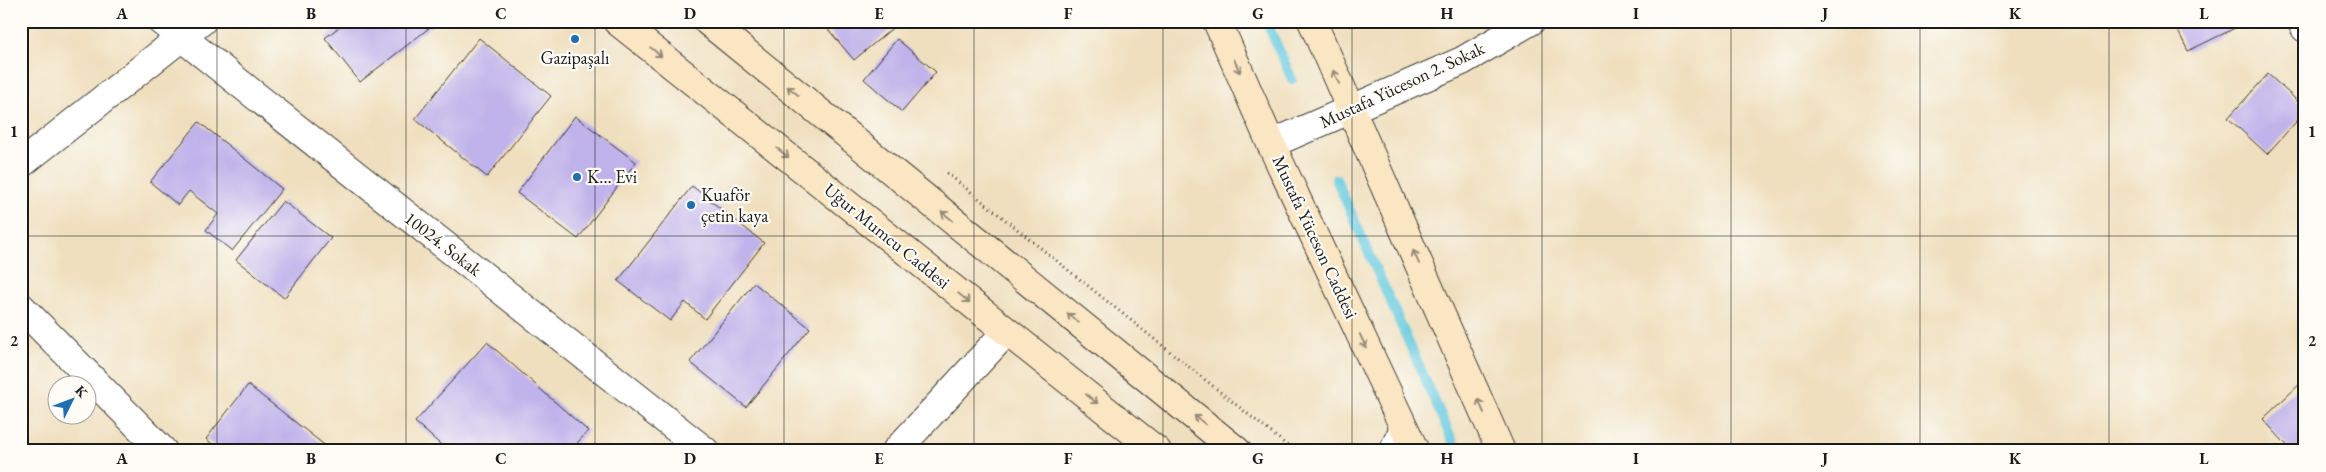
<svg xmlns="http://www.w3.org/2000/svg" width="2326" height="472" font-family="'EB Garamond',serif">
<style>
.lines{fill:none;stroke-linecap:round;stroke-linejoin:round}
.stream{stroke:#61c8de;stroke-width:10}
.building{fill:#c0b2ea}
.street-casing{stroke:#3c3934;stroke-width:30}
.secondary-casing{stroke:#3c3934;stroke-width:30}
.path{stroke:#3c3934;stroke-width:3;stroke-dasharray:1 4;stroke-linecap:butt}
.street{stroke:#fff;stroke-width:28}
.secondary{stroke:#fbe6c3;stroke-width:28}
.oneway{stroke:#978b78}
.grid{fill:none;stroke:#1c1c1c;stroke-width:1;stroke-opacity:0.55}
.poi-dot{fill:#1f6fb2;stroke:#fdfcf7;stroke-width:2}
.labels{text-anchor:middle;stroke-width:4.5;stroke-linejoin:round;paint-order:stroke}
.poi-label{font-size:18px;fill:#1c1c1c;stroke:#fdfcf7;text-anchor:start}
.street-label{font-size:18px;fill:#1c1c1c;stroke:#fdfcf7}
.neatline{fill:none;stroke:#1c1c1c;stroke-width:2}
.grid-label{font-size:16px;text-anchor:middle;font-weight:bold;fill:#1c1c1c}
</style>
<rect width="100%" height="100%" fill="#fdfcf7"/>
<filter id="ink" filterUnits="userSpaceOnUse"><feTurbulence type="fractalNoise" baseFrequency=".02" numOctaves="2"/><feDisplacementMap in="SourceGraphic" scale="10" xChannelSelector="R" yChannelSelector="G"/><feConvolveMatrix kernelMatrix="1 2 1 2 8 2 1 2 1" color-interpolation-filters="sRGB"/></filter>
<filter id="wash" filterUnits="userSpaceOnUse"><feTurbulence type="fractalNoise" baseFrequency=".0096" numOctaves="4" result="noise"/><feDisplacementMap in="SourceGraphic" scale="20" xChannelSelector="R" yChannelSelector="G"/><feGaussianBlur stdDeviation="1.12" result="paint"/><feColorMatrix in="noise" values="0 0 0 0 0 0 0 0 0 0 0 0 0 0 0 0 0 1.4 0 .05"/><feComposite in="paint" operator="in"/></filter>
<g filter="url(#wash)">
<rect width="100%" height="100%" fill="#efdfbe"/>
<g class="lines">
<g class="stream">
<path d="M1266 21 1292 79"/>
<path d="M1336 179 1457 451"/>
</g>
</g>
<g id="blocks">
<g class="building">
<path d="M347 21H438L360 82 325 38Z"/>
<path d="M821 21H901L854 60Z"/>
<path d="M2173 21H2234L2237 27 2188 51Z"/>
<path d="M479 38 551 96 487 177 415 119Z"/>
<path d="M897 39 936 72 902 112 864 79Z"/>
<path d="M2268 74 2305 108V112L2267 154 2228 118Z"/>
<path d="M575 116 636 162 578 239 517 193Z"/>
<path d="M199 122 282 189 232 251 206 230 218 214 189 191 178 205 150 182Z"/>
<path d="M692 186 764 243 705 319 685 302 670 321 618 281Z"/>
<path d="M283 201 331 238 284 298 236 260Z"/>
<path d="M754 283 810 328 746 407 690 362Z"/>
<path d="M487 342 588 431 570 451H448L415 422Z"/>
<path d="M2305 379V451H2292L2263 419Z"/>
<path d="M248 385 332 451H221L206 439Z"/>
</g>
</g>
</g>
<g filter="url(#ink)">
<use href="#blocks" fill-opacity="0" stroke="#3c3934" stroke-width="1"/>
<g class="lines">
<defs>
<g id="street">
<path d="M161 21 705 451"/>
<path d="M2301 21 2305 28"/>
<path d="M1271 144 1462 61 1531 21"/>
<path d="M21 164 202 21"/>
<path d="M21 307 163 451"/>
<path d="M896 451 1006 332"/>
<path d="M1393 451 1404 428"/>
</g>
<g id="secondary">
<path d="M617 21 1157 451"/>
<path d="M707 21 1237 451"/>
<path d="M1217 21 1271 144 1415 451"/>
<path d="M1312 21 1501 451"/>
</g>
</defs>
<use href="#street" class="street-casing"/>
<use href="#secondary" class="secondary-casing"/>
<path class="path" d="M947 173 1294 451"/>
<use href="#street" class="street"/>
<use href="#secondary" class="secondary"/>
</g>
<defs><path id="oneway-shaft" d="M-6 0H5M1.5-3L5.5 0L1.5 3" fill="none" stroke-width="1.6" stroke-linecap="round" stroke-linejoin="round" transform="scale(1.25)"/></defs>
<g class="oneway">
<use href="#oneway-shaft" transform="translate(656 52) rotate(39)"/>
<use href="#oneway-shaft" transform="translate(1237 66) rotate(66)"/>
<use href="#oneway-shaft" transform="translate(1336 77) rotate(-114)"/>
<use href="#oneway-shaft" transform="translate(793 91) rotate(-141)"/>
<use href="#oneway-shaft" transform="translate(783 153) rotate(39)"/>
<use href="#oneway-shaft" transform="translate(947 216) rotate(-141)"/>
<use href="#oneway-shaft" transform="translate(1416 257) rotate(-114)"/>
<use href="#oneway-shaft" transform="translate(964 298) rotate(39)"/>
<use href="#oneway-shaft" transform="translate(1073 318) rotate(-141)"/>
<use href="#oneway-shaft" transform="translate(1363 341) rotate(65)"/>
<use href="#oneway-shaft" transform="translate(1092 399) rotate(38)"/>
<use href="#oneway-shaft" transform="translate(1481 406) rotate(-114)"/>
<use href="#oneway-shaft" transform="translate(1200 420) rotate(-141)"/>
</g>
</g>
<path class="grid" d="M217 21V451M406 21V451M595 21V451M784 21V451M974 21V451M1163 21V451M1352 21V451M1542 21V451M1731 21V451M1920 21V451M2109 21V451M21 236H2305"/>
<g class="poi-dot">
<circle cx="575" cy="39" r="5"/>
<circle cx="577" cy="177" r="5"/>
<circle cx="691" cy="205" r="5"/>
</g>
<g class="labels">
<g class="poi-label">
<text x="575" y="64" text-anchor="middle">Gazipaşalı</text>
<text x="587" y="183">K... Evi</text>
<text x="701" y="201">Kuaför<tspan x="701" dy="21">çetin kaya</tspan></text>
</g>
<g class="street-label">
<text transform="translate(1402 85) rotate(-25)" y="6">Mustafa Yüceson 2. Sokak</text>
<text transform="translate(887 236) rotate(39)" y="6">Uğur Mumcu Caddesi</text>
<text transform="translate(1315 237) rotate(65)" y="6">Mustafa Yüceson Caddesi</text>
<text transform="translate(443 244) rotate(38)" y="6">10024. Sokak</text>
</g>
</g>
<rect width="2326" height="472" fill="none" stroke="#fdfcf7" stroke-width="55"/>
<g transform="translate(72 400) rotate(48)"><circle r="24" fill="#fdfcf7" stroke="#a3a29f"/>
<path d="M0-4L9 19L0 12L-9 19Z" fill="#1f6fb2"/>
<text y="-8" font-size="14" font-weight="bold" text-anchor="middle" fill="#1c1c1c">K</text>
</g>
<rect x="28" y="28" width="2270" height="416" class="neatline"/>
<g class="grid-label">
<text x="122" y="19">A</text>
<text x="311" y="19">B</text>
<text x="501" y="19">C</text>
<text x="690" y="19">D</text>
<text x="879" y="19">E</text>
<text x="1068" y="19">F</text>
<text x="1258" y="19">G</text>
<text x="1447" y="19">H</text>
<text x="1636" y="19">I</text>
<text x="1825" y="19">J</text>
<text x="2015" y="19">K</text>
<text x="2204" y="19">L</text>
<text x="14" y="137">1</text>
<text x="2312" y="137">1</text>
<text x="14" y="346">2</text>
<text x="2312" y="346">2</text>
<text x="122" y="464">A</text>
<text x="311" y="464">B</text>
<text x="501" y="464">C</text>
<text x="690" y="464">D</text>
<text x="879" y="464">E</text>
<text x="1068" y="464">F</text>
<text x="1258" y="464">G</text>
<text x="1447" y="464">H</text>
<text x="1636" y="464">I</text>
<text x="1825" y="464">J</text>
<text x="2015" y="464">K</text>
<text x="2204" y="464">L</text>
</g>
</svg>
